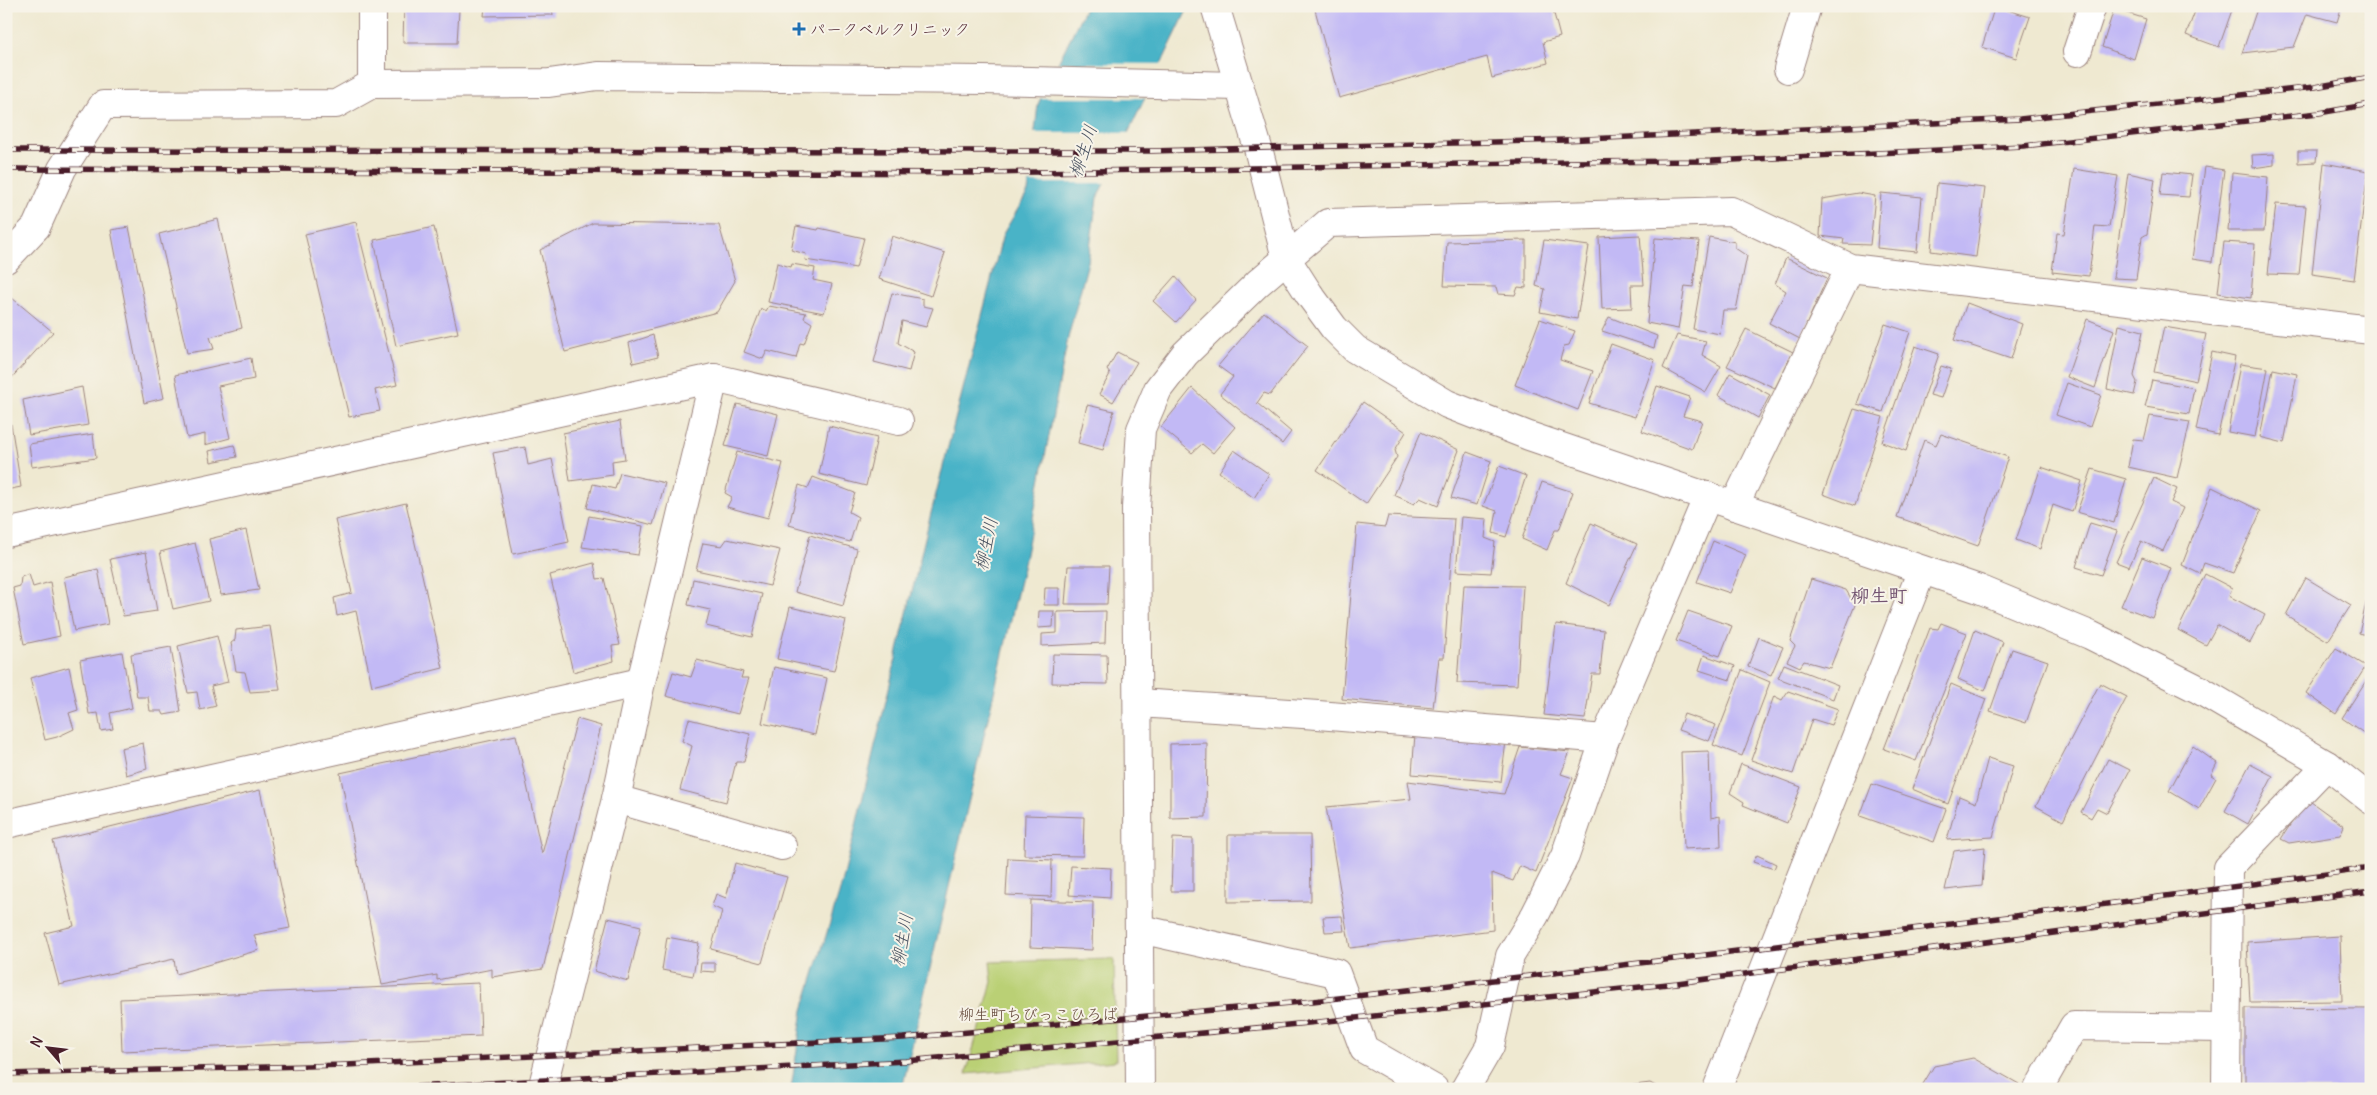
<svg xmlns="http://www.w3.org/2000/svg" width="2377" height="1095" font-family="Delius,'Klee One',sans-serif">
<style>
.green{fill:#bad074;stroke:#827850}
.water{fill:#49b3c7;stroke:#4a6979}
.pier{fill:#efe9d1}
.building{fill:#c2b9f5}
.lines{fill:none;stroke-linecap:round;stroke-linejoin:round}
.minor-casing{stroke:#9c847e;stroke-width:30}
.tertiary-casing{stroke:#9c847e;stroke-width:30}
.minor{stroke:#fff;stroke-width:28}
.tertiary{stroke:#fff;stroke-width:28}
.rail-casing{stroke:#4a1f2b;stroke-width:5.5}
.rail{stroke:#f7f3e8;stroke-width:4;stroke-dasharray:11;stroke-linecap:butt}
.poi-dot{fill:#1f6fb2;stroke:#f7f3e8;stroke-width:2}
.labels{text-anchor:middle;stroke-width:4;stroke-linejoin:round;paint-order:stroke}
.poi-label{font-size:16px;fill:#4a1f2b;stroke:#f7f3e8;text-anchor:start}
.park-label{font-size:16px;fill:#664b3d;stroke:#f7f3e8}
.water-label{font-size:18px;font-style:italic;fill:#4a5362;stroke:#f7f3e8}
.quarter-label{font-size:19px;font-weight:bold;fill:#745572;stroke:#f7f3e8}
</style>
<rect width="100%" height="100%" fill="#f7f3e8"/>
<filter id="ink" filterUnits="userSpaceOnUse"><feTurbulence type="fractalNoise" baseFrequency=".02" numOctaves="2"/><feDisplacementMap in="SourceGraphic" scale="10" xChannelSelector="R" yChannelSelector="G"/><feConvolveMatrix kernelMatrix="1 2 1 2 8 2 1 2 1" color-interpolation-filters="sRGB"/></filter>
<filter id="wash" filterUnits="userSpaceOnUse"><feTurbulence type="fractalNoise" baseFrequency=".0096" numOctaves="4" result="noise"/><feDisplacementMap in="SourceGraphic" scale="20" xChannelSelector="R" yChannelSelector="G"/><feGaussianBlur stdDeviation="1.12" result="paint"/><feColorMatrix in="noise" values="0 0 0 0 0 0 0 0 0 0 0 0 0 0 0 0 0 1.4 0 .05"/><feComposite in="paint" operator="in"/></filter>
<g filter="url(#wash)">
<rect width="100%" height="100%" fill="#efe9d1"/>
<path class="green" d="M1114 959 1116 1061 966 1074 992 982 990 962Z"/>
<path class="water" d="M1086 6H1189L1097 198 1088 262 1068 338 1025 559 902 1089H791L803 1010 842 884 930 517 1003 234 1028 192 1038 104Z"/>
<g class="pier">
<path d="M1055 63 1163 64 1147 98H1038Z"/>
<path d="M1032 133H1130L1107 183H1027Z"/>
</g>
<g id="blocks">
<g class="building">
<path d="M404 6H451L459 10 457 43H403Z"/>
<path d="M485 6H552L553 15 484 16Z"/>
<path d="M1314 6H1552L1560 37 1543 42 1548 63 1492 78 1487 57 1339 98Z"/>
<path d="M1995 6 2030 17 2016 58 1982 47Z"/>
<path d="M2197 6H2222L2232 10 2219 47 2186 35Z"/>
<path d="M2258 6H2342L2337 22 2307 14 2294 47 2242 53Z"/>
<path d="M2114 9 2146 19 2134 59 2102 47Z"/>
<path d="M2298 151H2317L2316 162 2298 163Z"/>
<path d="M2274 154V165L2253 168 2252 155Z"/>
<path d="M2324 163 2368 171 2354 280 2312 274Z"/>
<path d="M2205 167 2224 170 2212 262 2192 259Z"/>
<path d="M2074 169 2118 176 2109 227 2095 226 2089 276 2052 272 2057 233 2064 234Z"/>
<path d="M2163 172 2192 175 2189 197 2160 195Z"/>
<path d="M2128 173 2155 179 2147 234 2142 237 2136 279 2113 278Z"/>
<path d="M2232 173 2268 177 2264 231H2228Z"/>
<path d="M1937 183 1985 188 1976 257 1931 251Z"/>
<path d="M1858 193 1875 196 1870 245 1843 244 1844 239 1820 236 1822 199Z"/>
<path d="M1881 193 1922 197 1917 252 1877 248Z"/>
<path d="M2276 204 2306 206 2299 275 2268 274Z"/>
<path d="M218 219 242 328 210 337 214 349 187 353 159 234Z"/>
<path d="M356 222 397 385 375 390 380 411 349 417 305 234Z"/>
<path d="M593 223 719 225 735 281 717 312 565 352 540 250Z"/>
<path d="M796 226 818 230 819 228 864 238 856 268 805 260 806 254 791 250Z"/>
<path d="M129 227 164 398 144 403 111 230Z"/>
<path d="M434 227 458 333 396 346 374 240Z"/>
<path d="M1640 235 1644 285H1631L1632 308 1602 309 1599 237Z"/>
<path d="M892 236 945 253 931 296 879 279Z"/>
<path d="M1709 237 1735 242V248L1747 256 1736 310H1723L1720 334 1693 329Z"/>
<path d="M1655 238 1699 241 1693 287 1685 286 1678 329 1647 323Z"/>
<path d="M1526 240V288L1518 287 1515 295 1498 294 1496 287 1444 286 1447 242Z"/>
<path d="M1544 240 1589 246 1577 319 1540 312 1545 289 1536 286Z"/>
<path d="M2224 242 2255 244 2251 298 2218 293Z"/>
<path d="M1786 258 1827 278 1800 339 1769 323 1786 291 1775 284Z"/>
<path d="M777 263 791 267 792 264 815 268 813 280 832 284 824 313 768 302Z"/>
<path d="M1175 276 1196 300 1176 322 1153 301Z"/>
<path d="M6 293 53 332 6 384Z"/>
<path d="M892 293 923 299V306L933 308 926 327 902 321 898 343 914 352 909 371 874 362Z"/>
<path d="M1967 303 2022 324 2011 359 1954 340Z"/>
<path d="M769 306 806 313 804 318 812 323 804 344 800 343 796 358 767 351 763 359 744 352 761 309 766 311Z"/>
<path d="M1264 312 1308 346 1270 395 1264 393 1257 403 1291 432 1282 444 1220 394 1233 377 1218 366Z"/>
<path d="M1609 317 1657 336 1654 348 1602 331Z"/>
<path d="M1540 319 1575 331 1569 345 1564 346 1560 360 1593 371 1578 410 1515 385Z"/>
<path d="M2087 319 2114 330 2095 388 2067 377Z"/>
<path d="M1885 324 1910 332 1883 412 1857 404Z"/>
<path d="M2119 325 2143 331 2134 376 2137 382 2134 395 2107 389Z"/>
<path d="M2164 327 2206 334 2196 381 2154 372Z"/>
<path d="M1746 329 1793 352 1775 388 1727 366Z"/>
<path d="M653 335 658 357 633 363 629 343Z"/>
<path d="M1677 335 1706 341 1702 355 1721 366 1706 392 1663 368Z"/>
<path d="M1611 344 1655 360 1635 417 1589 403Z"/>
<path d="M1915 346 1939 354 1906 451 1882 442Z"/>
<path d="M1117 352 1137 362 1113 402 1099 394 1110 374 1107 370Z"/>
<path d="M2212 352 2235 357 2218 435 2196 430Z"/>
<path d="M251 358 254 379 218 386 230 438 205 445V434L187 438 175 375Z"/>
<path d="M2240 364 2268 368 2255 437 2228 432Z"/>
<path d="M1941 366 1951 369 1941 398 1930 395Z"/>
<path d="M2273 369 2297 374 2284 443 2260 437Z"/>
<path d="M1730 373 1770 395 1758 418 1718 395Z"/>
<path d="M2152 380 2194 388 2189 414 2145 407Z"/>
<path d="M2067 383 2101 395 2090 427 2056 415Z"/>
<path d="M1657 386 1690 397 1683 416 1702 421 1692 449 1642 431Z"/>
<path d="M82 387 88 425 29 435 23 400Z"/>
<path d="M1192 388 1235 427 1213 453 1202 444 1192 453 1161 427Z"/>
<path d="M1363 402 1406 432 1395 450 1397 457 1366 504 1317 470Z"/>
<path d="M737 404 778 414 768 456 725 446Z"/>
<path d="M1087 405 1114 411 1103 450 1078 443Z"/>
<path d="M1854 409 1883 417 1855 506 1823 494Z"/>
<path d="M2150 416 2190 422 2177 478 2128 467 2133 439 2144 440Z"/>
<path d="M620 421 625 459 612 461 613 475 570 481 563 433Z"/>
<path d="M11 424 21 487 6 490V425Z"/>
<path d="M829 426 877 438 866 486 819 474Z"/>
<path d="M1421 432 1459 450 1438 506 1420 498 1414 504 1394 495Z"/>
<path d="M93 434 96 458 32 467 29 444Z"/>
<path d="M1941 434 2008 457 1978 546 1897 517 1924 440 1936 445Z"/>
<path d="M234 445 237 457 211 462 209 451Z"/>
<path d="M525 447 528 465 552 459 569 542 513 554 493 453Z"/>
<path d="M1234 450 1269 474 1254 498 1219 472Z"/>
<path d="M737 452 783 463 768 518 727 507 732 497 725 493Z"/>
<path d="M1467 452 1491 461 1477 505 1451 498Z"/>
<path d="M1499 466 1526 476 1506 537 1493 533 1497 511 1483 506Z"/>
<path d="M2041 467 2082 481 2072 512 2053 505 2040 549 2016 540Z"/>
<path d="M2092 469 2126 479 2114 523 2077 512Z"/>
<path d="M620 473 665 483 653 525 587 508 593 484 615 489Z"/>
<path d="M813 477 855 493 849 512 858 517 850 542 789 525 799 485 808 488Z"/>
<path d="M2154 478 2177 489 2171 502 2183 508 2163 551 2141 541 2129 567 2116 562Z"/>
<path d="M1542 482 1573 492 1559 530H1555L1547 550 1522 539Z"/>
<path d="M2212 487 2261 511 2233 573 2204 563 2200 574 2182 565Z"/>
<path d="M406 503 443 668 372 686 356 611 337 616 334 598 352 593 335 520Z"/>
<path d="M589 516 643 526 638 555 582 547Z"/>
<path d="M1388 516 1454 519 1444 658H1439L1433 708 1342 699 1357 524 1385 527Z"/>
<path d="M1461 517 1487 519 1485 538 1495 542 1491 573 1456 571Z"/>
<path d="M1591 523 1637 544 1609 605 1566 583Z"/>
<path d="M2090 523 2117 531 2101 575 2076 567Z"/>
<path d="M246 530 259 590 221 595 209 539Z"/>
<path d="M810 535 857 549 843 606 795 592Z"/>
<path d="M727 539 780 550 770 586 696 570 703 543 722 546Z"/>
<path d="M1713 541 1746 555 1730 593 1697 582Z"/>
<path d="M195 543 209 601 173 609 160 552Z"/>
<path d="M146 552 157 611 123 616 110 559Z"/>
<path d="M2142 557 2171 568 2152 618 2121 606Z"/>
<path d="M594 563 597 579 604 578 620 645 612 646 614 661 573 672 550 575Z"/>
<path d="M1068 566H1109L1107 604H1065Z"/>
<path d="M98 569 108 624 74 631 64 577Z"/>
<path d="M29 574 33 587 50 582 60 636 24 644 13 588 20 586 21 577Z"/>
<path d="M2205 574 2232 588 2229 596 2265 615 2250 643 2217 625 2206 645 2178 630Z"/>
<path d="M2306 578 2351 605 2328 641 2286 615Z"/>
<path d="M693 579 762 594 752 637 706 626 710 610 688 605Z"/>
<path d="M1811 579 1846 590 1855 605 1830 668 1804 661 1800 667 1787 661 1795 646 1790 641Z"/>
<path d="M1464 585 1523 586 1517 685 1457 683Z"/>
<path d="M2370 587H2371V636L2359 633Z"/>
<path d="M1045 588H1059V605H1044Z"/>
<path d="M790 607 846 620 834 671 777 659Z"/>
<path d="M1039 611H1054L1053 627 1038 628Z"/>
<path d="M1106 611 1105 643 1042 646V634L1057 633V612Z"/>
<path d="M1688 611 1732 626 1720 656 1676 641Z"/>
<path d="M1941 623 1967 633 1916 761 1884 749 1930 628 1938 629Z"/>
<path d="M1556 624 1604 630 1600 674H1592L1585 719 1544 715Z"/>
<path d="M270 626 280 690 250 692 245 672 236 671 231 643 235 640 236 630Z"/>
<path d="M1975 630 2003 642 1985 691 1958 679Z"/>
<path d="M217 636 228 682 211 686 216 706 200 710 197 692 188 693 178 646Z"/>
<path d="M1759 637 1783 647 1771 675 1748 666Z"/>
<path d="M171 647 181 712 164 715 162 711H150L148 697H137L131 654Z"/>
<path d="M2336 648 2366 666 2336 714 2306 693Z"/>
<path d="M2012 649 2048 661 2026 723 1990 711Z"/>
<path d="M122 652 132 708 110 713 113 729 101 731 98 713 89 714 80 660Z"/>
<path d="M1053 654 1107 655 1108 684 1052 683Z"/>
<path d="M1704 655 1735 666 1730 680 1699 670Z"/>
<path d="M697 660 743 672 741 678H749L738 714 666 696 673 672 691 677Z"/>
<path d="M1784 664 1838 685 1833 699 1778 678Z"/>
<path d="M69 667 78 710 69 713 74 729 57 737 45 740 30 678Z"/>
<path d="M774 667 827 678 815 735 762 723Z"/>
<path d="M1742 670 1770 682 1742 756 1713 745Z"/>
<path d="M2371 673V738L2342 718Z"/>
<path d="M2100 683 2127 697 2063 821 2036 806Z"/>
<path d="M1951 684 1986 699 1948 804 1912 789Z"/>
<path d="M1788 691 1838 709 1831 725 1812 719 1793 774 1751 760 1774 696 1782 700Z"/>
<path d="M1684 714 1716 725 1709 741 1678 730Z"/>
<path d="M577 719 601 726 543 969 492 977V969L437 980V975L382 985 340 773 516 735 542 854Z"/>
<path d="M689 719 750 734 744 762H736L726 802 680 790 692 746 682 741Z"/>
<path d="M1415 734 1506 741 1501 782 1412 774Z"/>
<path d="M143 743 147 769 126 775 121 748Z"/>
<path d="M1207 743 1206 817 1170 818V744Z"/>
<path d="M2193 746 2217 763 2211 775 2216 778 2199 809 2169 791Z"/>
<path d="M1520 747 1570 752 1561 774 1573 778 1536 873 1520 866 1513 881 1492 873 1493 930 1350 948 1326 807 1411 799 1408 781 1504 794Z"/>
<path d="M1709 751 1711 818 1720 816 1721 847 1684 849 1681 752Z"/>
<path d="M1988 758 2013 766 1993 837 1947 840 1959 796 1976 803Z"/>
<path d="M2108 759 2130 770 2107 813 2097 808 2091 818 2081 812Z"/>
<path d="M1741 764 1801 787 1787 823 1743 805 1744 802 1730 793Z"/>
<path d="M2250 764 2273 776 2248 824 2225 811Z"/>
<path d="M1872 784 1946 809 1934 842 1860 816Z"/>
<path d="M260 790 290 928 254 935 259 950 176 974 174 959 59 985 45 933 74 926 53 841Z"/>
<path d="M2307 799 2344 826 2340 835 2289 843 2281 839Z"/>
<path d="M1025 815 1084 817 1083 856 1024 855Z"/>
<path d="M1228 835H1310L1311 901 1228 902Z"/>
<path d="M1173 838 1193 839V891H1171Z"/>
<path d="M1985 847 1982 886 1945 890 1954 851Z"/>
<path d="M1757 855 1776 864 1774 869 1753 862Z"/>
<path d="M1008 858 1052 860 1051 897 1006 895Z"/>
<path d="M735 863 787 877 762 963 711 949 722 911 712 906 716 894 726 898Z"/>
<path d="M1071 866 1111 868 1110 898 1069 895Z"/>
<path d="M1031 900 1093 902 1092 950 1030 947Z"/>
<path d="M1342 916 1344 931 1325 932 1323 917Z"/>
<path d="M608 918 641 926 628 981 594 971Z"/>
<path d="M2340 936 2342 1001 2250 1002 2247 942Z"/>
<path d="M667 937 699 943 693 976 662 970Z"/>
<path d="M701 963H715V972L700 971Z"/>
<path d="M479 983 481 1036 122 1051 120 999Z"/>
<path d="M2245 1008 2371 1009V1089H2245Z"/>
<path d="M1973 1058 2019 1084 2016 1089H1920L1934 1066Z"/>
<path d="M1650 1083 1661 1089H1613V1088Z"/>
</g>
</g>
</g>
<g filter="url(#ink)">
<use href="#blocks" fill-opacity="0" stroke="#9c847e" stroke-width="1"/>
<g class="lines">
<defs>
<g id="minor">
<path d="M2077 52 2092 6"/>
<path d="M1788 69 1807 6"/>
<path d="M372 84V6"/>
<path d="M6 259 36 227 62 169 103 105 336 104 372 84 549 83 598 76 984 80 1238 86"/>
<path d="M714 378 899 421"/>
<path d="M1734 506 1850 268"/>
<path d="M6 533 714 378 641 682 616 799 542 1089"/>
<path d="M1139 703 1318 715 1605 739"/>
<path d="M616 799 782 846"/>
<path d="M6 824 641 682"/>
<path d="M1140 929 1336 973 1364 1049 1434 1089"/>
<path d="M1140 1089 1136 508 1141 429 1158 389 1185 354 1258 283 1328 223 1731 211 1850 268 2371 330"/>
<path d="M1465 1089 1490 1046 1510 956 1535 915 1565 856 1605 739 1708 496"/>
<path d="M2038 1089 2074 1026 2226 1028"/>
<path d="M2226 1089 2228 868 2327 765"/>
</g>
<g id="tertiary">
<path d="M1215 6 1258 148 1286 258 1309 294 1334 328 1355 349 1447 404 1529 436 1979 589 2090 635 2198 689 2327 765 2371 800"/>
<path d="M1717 1089 1922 570"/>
</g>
</defs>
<use href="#minor" class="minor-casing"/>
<use href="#tertiary" class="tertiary-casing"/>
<use href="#minor" class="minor"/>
<use href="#tertiary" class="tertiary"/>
<defs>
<g id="rail">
<path d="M6 150 1151 151 1565 140 2020 119 2315 87 2371 77"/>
<path d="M6 169 989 173 1566 162 1712 161 2023 146 2319 113 2371 104"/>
<path d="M6 1074 346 1065 903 1038 1313 1001 1674 959 2070 909 2371 868"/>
<path d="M373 1089 906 1061 1319 1022 1677 983 2371 891"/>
</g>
</defs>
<use href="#rail" class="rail-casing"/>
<use href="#rail" class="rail"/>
</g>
</g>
<path class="poi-dot" d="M796.5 21.5h5v5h5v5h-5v5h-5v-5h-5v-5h5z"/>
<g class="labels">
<g class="poi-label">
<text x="810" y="35">パークベルクリニック</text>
</g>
<g class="park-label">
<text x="1038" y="1020">柳生町ちびっこひろば</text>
</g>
<g class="water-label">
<text transform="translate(1083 151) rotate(-72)" y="6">柳生川</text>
<text transform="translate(986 544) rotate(-78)" y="6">柳生川</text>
<text transform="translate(902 940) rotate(-79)" y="6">柳生川</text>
</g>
<g class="quarter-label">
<text x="1879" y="602">柳生町</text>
</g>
</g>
<rect width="2377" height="1095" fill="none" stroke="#f7f3e8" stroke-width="25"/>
<g transform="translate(48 1048) rotate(298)" stroke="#f7f3e8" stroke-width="4" paint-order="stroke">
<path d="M0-4L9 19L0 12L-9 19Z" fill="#4a1f2b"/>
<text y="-8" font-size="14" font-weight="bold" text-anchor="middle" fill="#4a1f2b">N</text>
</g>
</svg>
